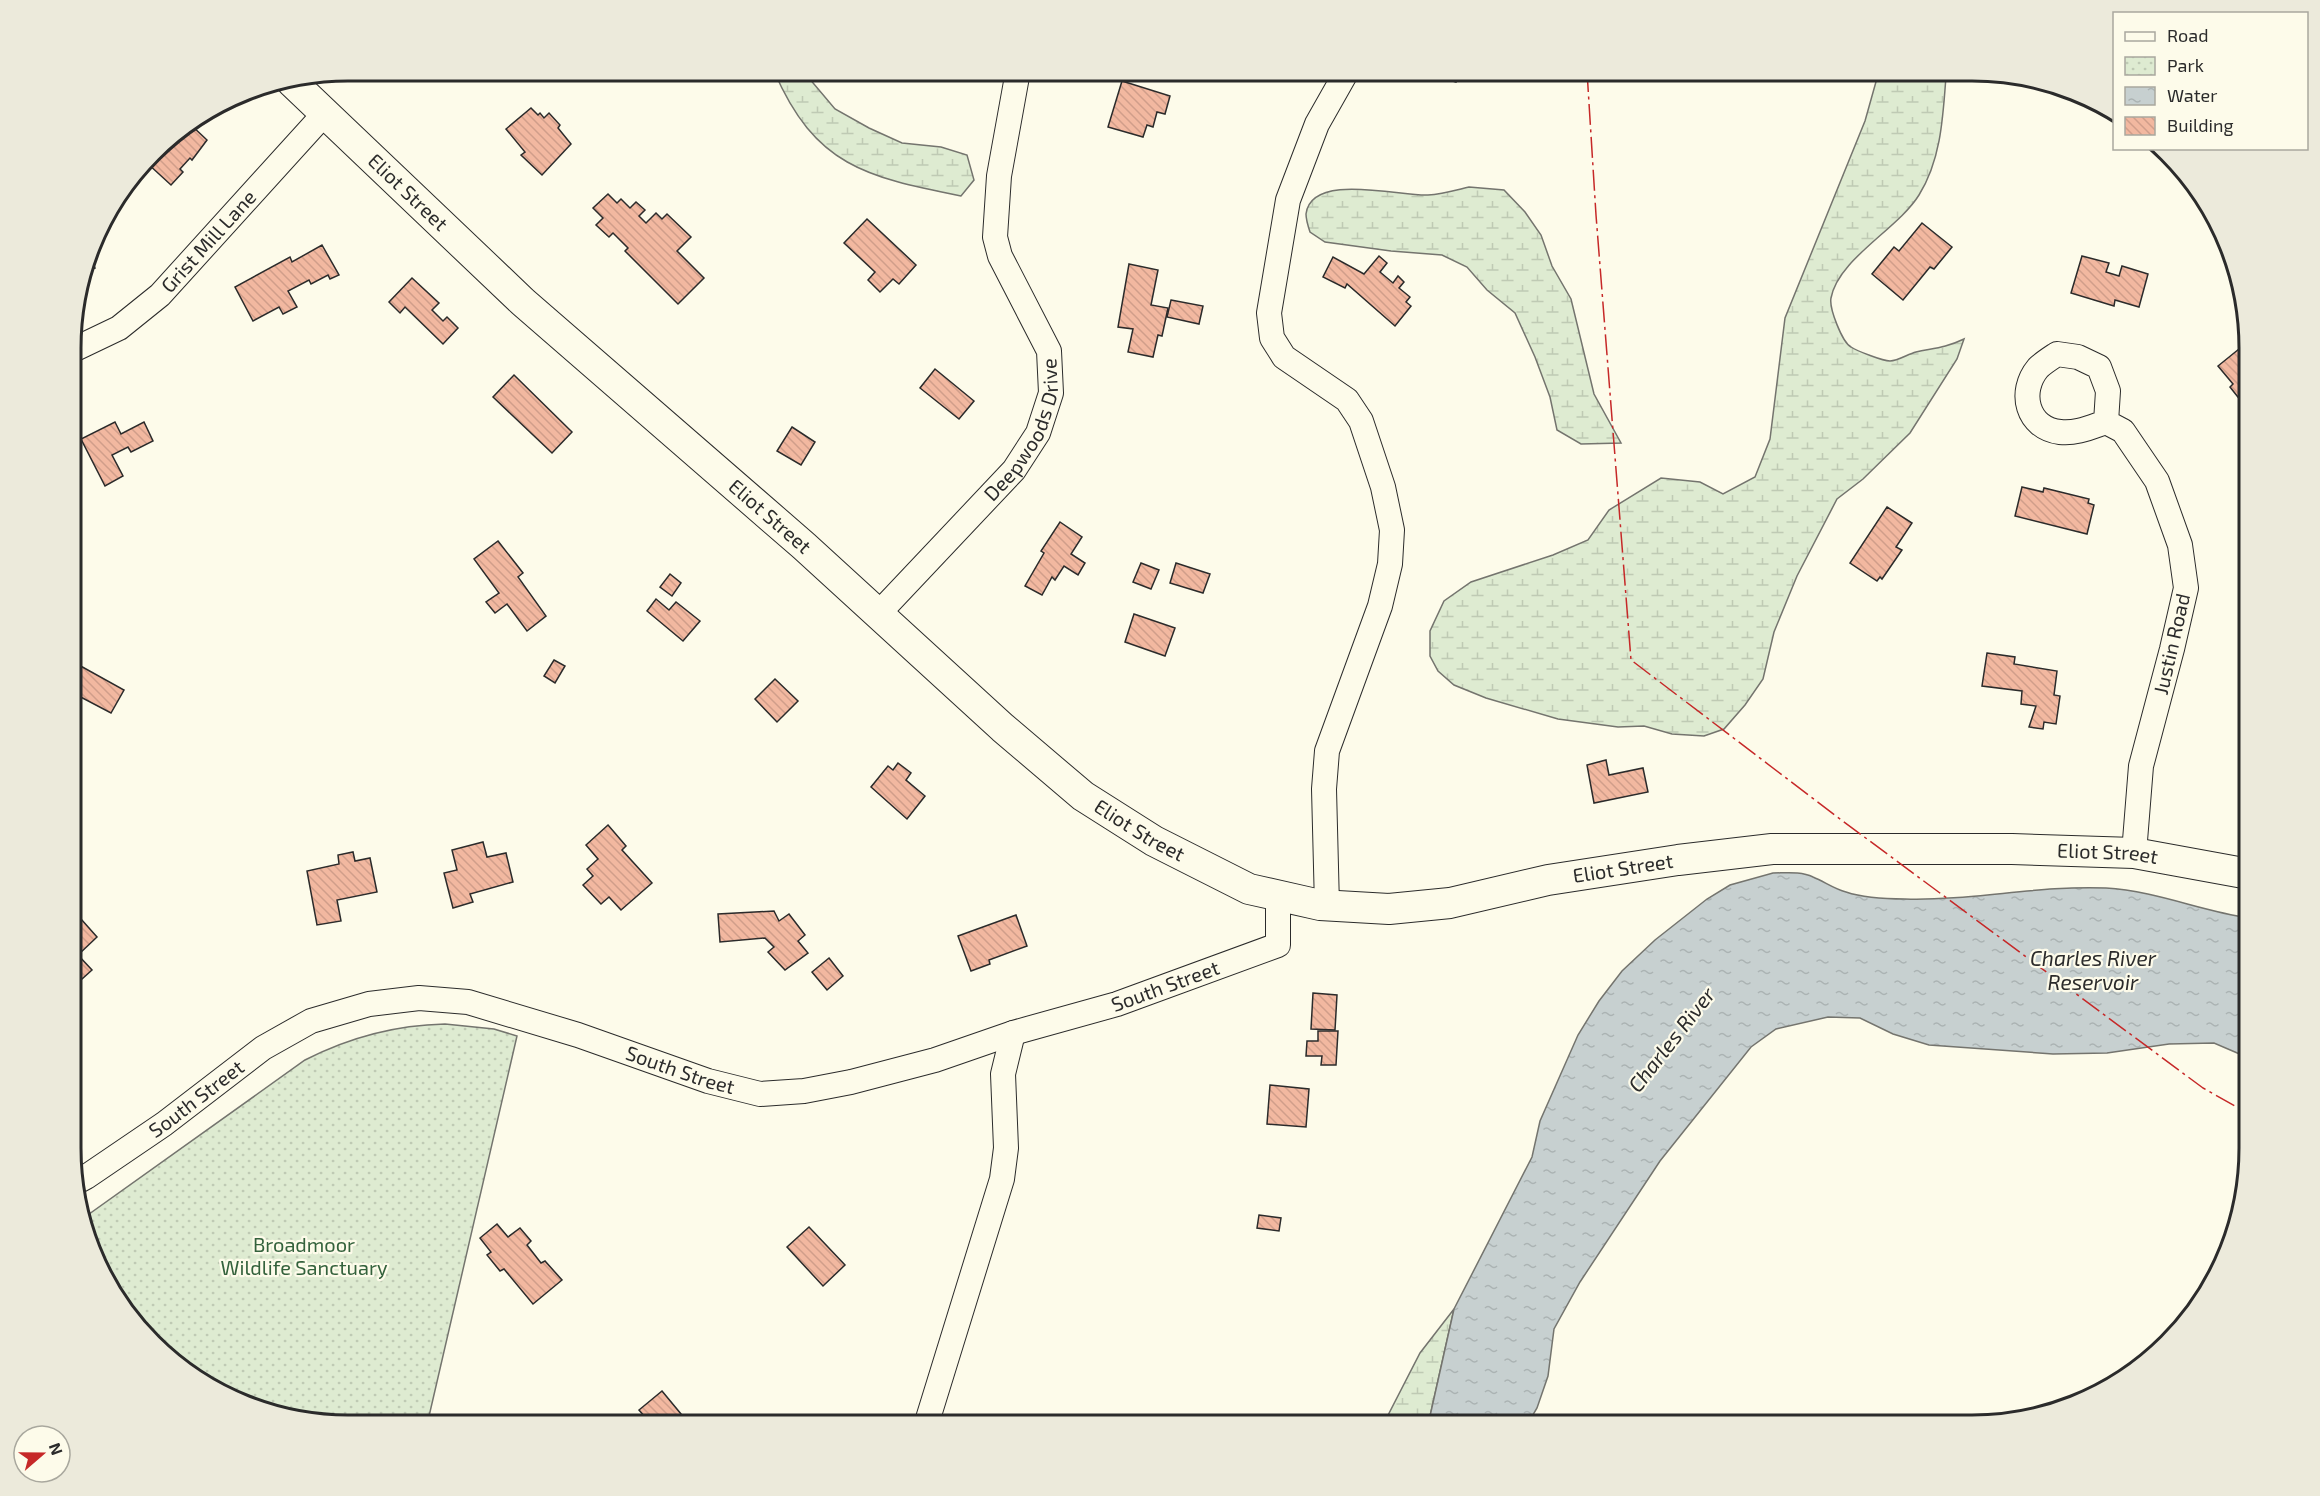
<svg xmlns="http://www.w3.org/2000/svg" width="2320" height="1496" font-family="'Exo 2',sans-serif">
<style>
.wetland{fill:url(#wetland-marsh);stroke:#74746e;stroke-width:1.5}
.park{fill:url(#park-dots);stroke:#74746e;stroke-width:1.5}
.water{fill:url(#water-ripples);stroke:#74746e;stroke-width:1.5}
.building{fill:url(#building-back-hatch);stroke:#2b2b2b;stroke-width:1.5}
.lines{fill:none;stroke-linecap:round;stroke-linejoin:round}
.minor-casing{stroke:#2b2b2b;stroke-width:26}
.major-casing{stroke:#2b2b2b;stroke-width:32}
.minor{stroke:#fdfbea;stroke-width:24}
.major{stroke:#fdfbea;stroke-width:30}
.power{stroke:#c62828;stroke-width:1.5;stroke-dasharray:21 4.5 3 4.5;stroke-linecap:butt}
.labels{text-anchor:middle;stroke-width:4.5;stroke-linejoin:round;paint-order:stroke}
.street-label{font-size:20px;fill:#2b2b2b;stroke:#fdfbea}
.park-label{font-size:20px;fill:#34623c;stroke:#fdfbea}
.water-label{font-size:21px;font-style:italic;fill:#2b2b2b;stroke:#fdfbea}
.rim{fill:none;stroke:#2b2b2b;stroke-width:3}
</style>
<defs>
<pattern id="wetland-marsh" width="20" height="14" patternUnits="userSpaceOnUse" patternTransform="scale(1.5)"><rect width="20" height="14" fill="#deebd1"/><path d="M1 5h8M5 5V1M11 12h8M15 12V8" fill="none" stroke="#bfcab4"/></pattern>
<pattern id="park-dots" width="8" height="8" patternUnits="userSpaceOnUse" patternTransform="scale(1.5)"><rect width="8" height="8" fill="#deebd1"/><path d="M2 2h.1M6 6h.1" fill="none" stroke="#bfcab4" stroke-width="1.8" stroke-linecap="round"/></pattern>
<pattern id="water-ripples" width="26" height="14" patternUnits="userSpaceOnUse" patternTransform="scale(1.5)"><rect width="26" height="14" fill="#c7d0d0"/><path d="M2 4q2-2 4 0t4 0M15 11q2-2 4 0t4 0" fill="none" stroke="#abb3b3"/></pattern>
<pattern id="building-back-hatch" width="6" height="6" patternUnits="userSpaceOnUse" patternTransform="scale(1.5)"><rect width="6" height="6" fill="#f2b8a0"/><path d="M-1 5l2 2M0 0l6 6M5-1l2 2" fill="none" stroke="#d09e8a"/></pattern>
</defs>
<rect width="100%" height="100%" fill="#fdfbea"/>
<g class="wetland">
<path d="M774 71H803L835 109 869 128 902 143 941 147 967 155 974 180 961 196C866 177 815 166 774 71Z"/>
<path d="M1879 71H1944L1946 76C1943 117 1941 160 1919 195 1898 229 1838 259 1831 298 1829 308 1842 342 1851 347 1857 351 1883 361 1890 361 1898 361 1908 354 1916 352 1935 348 1945 348 1964 339L1957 359 1910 433 1863 479 1837 499 1797 576 1774 632 1763 679 1745 705 1724 729 1704 736 1672 734 1644 726 1618 727 1558 719 1486 698 1454 685 1438 671 1430 656V631L1444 601 1471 582 1553 555 1588 540 1609 510 1661 478 1700 482 1723 494 1755 477 1770 439 1785 318 1865 121Z"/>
<path d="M1469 187 1504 190 1525 212 1541 235 1552 266 1571 299 1594 394 1621 443 1581 444 1557 430 1550 397 1535 357 1515 313 1487 290 1467 267 1442 255 1391 251 1325 242 1310 232C1308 226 1306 219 1306 214 1311 171 1403 197 1428 195 1442 194 1456 190 1469 187Z"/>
<path d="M1454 1309 1428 1425H1383L1420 1353Z"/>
</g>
<path class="park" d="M445 1024 494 1029 517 1036 427 1425H347L259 1411 194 1379 117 1302 85 1217 305 1060C350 1037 395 1025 445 1024Z"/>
<path class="water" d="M1773 873C1786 873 1801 871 1813 877 1825 882 1834 889 1846 892 1864 898 1887 899 1905 899 1971 901 2040 885 2106 888 2156 891 2201 911 2249 918V1058L2214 1043 2169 1044 2107 1053 2053 1054 1929 1045 1893 1034 1860 1018 1828 1017 1776 1029 1751 1047 1660 1161 1580 1282 1554 1329 1548 1376 1537 1408 1527 1425H1428L1454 1309 1532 1157 1540 1121 1578 1035 1599 1001 1622 971 1655 940 1707 899 1730 885Z"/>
<g class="building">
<path d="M1420 71H1460L1456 82Z"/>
<path d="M1122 81 1170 96 1165 114 1157 112 1153 127 1147 125 1143 137 1108 127Z"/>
<path d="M531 108 538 115 540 113 544 118 549 113 560 125 558 128 571 144 542 175 521 155 525 152 506 129Z"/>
<path d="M190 124 207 140 192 160 190 158 180 169 183 172 171 185 147 163 165 140Z"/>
<path d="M608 194 617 203 621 199 630 208 636 202 645 210 639 216 646 223 656 213 662 219 667 214 691 237 677 251 704 278 678 304 625 251 628 248 613 233 609 237 596 225 603 218 593 208Z"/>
<path d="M867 219 916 265 899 284 893 279 880 292 868 280 875 272 844 243Z"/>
<path d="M1922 223 1952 247 1934 269 1930 267 1903 300 1872 274 1894 247 1899 251Z"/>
<path d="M322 245 339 275 330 279 328 275 311 284 309 280 288 291 297 307 283 314 279 307 253 321 235 287 290 257 292 262Z"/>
<path d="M90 256 95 268 85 271Z"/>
<path d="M1379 256 1387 263 1380 272 1393 283 1398 276 1404 282 1399 288 1410 297 1406 302 1411 306 1395 326 1347 284 1345 288 1323 277 1333 257 1364 274Z"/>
<path d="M2082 256 2109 263 2106 272 2119 276 2122 266 2148 274 2139 307 2115 300 2114 306 2071 293Z"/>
<path d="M1129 264 1158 270 1151 305 1168 308 1162 336 1158 335 1153 357 1128 352 1133 329 1118 327Z"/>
<path d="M412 278 439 303 432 310 443 321 447 317 458 328 443 344 405 307 400 313 389 302Z"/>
<path d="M1171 300 1203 306 1199 324 1167 317Z"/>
<path d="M2239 349 2249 362V411L2230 387 2233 384 2218 366Z"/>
<path d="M935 369 974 401 959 419 920 388Z"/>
<path d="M514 375 572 432 552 453 493 397Z"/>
<path d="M115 422 121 434 144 422 153 441 131 452 128 447 112 455 123 476 105 486 81 439Z"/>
<path d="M792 427 815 442 801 465 777 451Z"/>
<path d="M2022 487 2043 492 2044 488 2089 499 2088 503 2094 505 2087 534 2015 516Z"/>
<path d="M1887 507 1912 523 1896 547 1902 550 1882 579 1880 577 1877 581 1850 563Z"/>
<path d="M1060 522 1082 537 1071 554 1085 563 1078 575 1064 566 1055 580 1052 577 1042 595 1025 586 1044 553 1041 551Z"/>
<path d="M498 541 523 573 518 577 546 616 527 631 507 604 495 613 486 602 499 593 474 559Z"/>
<path d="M1141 563 1159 570 1151 589 1133 582Z"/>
<path d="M1176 563 1210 574 1203 593 1170 583Z"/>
<path d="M670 574 681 583 672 596 660 587Z"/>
<path d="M656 599 669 610 676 602 700 621 683 641 647 611Z"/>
<path d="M1134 614 1175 628 1165 656 1125 642Z"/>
<path d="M2249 651V668L2244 653Z"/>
<path d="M1987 653 2015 657 2014 664 2057 671 2054 695 2060 696 2056 724 2044 722 2043 729 2029 727 2036 706 2021 704 2022 691 1982 686Z"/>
<path d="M554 660 565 666 555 683 544 676Z"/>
<path d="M77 664 124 690 111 713 73 693V671Z"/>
<path d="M775 679 798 701 777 722 755 699Z"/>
<path d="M1606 760 1609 775 1643 768 1648 792 1594 803 1587 765Z"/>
<path d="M898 763 911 773 906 780 925 796 907 819 871 787 888 766 893 770Z"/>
<path d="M608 825 626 846 622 850 652 883 621 910 609 897 601 904 583 885 593 876 587 869 598 859 586 845Z"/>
<path d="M483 842 487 857 506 853 513 882 470 894 473 902 453 908 444 873 457 870 452 850Z"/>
<path d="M353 852 355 861 370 858 377 892 337 900 341 921 317 925 307 871 339 864 338 855Z"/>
<path d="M774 911 779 921 789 914 805 935 798 941 808 953 785 970 768 952 774 947 765 938 720 942 718 914Z"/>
<path d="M1016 915 1027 946 989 960 990 964 971 971 958 936Z"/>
<path d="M81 919 97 937 78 955 92 970 73 987V926Z"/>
<path d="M829 958 843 976 827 990 812 972Z"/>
<path d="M1313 993 1337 995 1335 1030 1311 1029Z"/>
<path d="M1318 1031H1338L1336 1065H1321L1322 1056H1306L1307 1041H1318Z"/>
<path d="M1270 1085 1309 1089 1306 1127 1267 1124Z"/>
<path d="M1259 1215 1281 1218 1279 1231 1257 1228Z"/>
<path d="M497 1224 508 1237 520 1228 531 1241 527 1245 541 1263 545 1261 562 1280 533 1304 504 1269 500 1271 487 1255 491 1252 480 1238Z"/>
<path d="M809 1227 845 1265 823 1286 787 1247Z"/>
<path d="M662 1391 681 1414 667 1425H652L639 1410Z"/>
</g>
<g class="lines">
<defs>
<g id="minor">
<path id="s1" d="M73 350 119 328 160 295 326 112"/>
<path d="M2106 422 2108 391 2099 367 2078 357 2057 354C2051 358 2043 363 2038 368 2018 392 2027 428 2060 432 2076 434 2091 427 2106 422L2123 431 2157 481 2180 545 2186 588 2172 649 2141 766 2134 853"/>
<path id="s2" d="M879 613 1014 470 1038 433 1051 393 1049 351 1000 256 995 237 999 176 1018 71"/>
<path d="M1327 906 1324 789 1327 751 1380 606 1390 564 1392 530 1383 487 1361 421 1347 400 1284 357 1272 338 1269 313 1288 200 1317 124 1347 71"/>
<path id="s3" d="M73 1184 86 1177 164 1124 263 1048 311 1021 369 1004 419 998 468 1002 578 1035 708 1081 760 1094 804 1091 851 1082 935 1060 1013 1033 1117 1004 1278 945V895"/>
<path d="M926 1425 1002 1179 1006 1148 1003 1074 1013 1033"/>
</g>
<g id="major">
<path id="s4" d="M292 82 523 302 804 546 1003 728 1083 796 1154 841 1249 889 1320 905 1389 909 1450 903 1548 880 1678 860 1772 849H2012L2134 853 2249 874"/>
</g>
</defs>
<use href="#minor" class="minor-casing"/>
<use href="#major" class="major-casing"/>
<use href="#minor" class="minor"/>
<use href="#major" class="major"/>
<path class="power" d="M1587 71 1596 215 1631 660 1836 816 2203 1088 2249 1114"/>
</g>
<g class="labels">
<g class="street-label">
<text dy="7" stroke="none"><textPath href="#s4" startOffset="160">Eliot Street</textPath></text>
<text dy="7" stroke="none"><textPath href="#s1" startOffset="176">Grist Mill Lane</textPath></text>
<text dy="7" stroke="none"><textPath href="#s2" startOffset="238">Deepwoods Drive</textPath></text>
<text dy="7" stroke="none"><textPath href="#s4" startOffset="646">Eliot Street</textPath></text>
<text transform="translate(2172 644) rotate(-77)" y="7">Justin Road</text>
<text dy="7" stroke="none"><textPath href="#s4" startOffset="1132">Eliot Street</textPath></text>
<text dy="7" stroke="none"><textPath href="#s4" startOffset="2122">Eliot Street</textPath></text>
<text dy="7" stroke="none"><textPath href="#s4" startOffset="1636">Eliot Street</textPath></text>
<text dy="7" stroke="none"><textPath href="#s3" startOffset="1176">South Street</textPath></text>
<text dy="7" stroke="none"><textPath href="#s3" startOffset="672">South Street</textPath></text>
<text dy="7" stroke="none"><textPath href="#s3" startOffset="150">South Street</textPath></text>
</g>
<g class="park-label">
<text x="304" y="1252">Broadmoor<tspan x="304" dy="23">Wildlife Sanctuary</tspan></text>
</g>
<g class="water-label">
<text x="2093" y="966">Charles River<tspan x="2093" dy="24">Reservoir</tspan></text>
<text transform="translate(1672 1040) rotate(-52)" y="7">Charles River</text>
</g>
</g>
<path d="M0 0H2320V1496H0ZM348 81H1972A267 267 0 0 1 2239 348V1148A267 267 0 0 1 1972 1415H348A267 267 0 0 1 81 1148V348A267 267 0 0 1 348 81Z" fill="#eceadb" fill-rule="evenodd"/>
<path class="rim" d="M348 81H1972A267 267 0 0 1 2239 348V1148A267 267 0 0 1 1972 1415H348A267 267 0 0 1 81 1148V348A267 267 0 0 1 348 81Z"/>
<rect x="2113" y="12" width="195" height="138" fill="#fdfbea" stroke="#a9a89e" stroke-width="1.5"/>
<rect x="2125" y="32" width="30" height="9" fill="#fdfbea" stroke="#a9a89e" stroke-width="1.5"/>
<text x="2167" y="42" font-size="18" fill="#2b2b2b">Road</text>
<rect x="2125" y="57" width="30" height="18" fill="url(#park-dots)" stroke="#a9a89e" stroke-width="1.5"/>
<text x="2167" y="72" font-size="18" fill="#2b2b2b">Park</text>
<rect x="2125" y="87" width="30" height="18" fill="url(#water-ripples)" stroke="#a9a89e" stroke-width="1.5"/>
<text x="2167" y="102" font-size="18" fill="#2b2b2b">Water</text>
<rect x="2125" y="117" width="30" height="18" fill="url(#building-back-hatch)" stroke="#a9a89e" stroke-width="1.5"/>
<text x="2167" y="132" font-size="18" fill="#2b2b2b">Building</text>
<g transform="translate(42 1454) rotate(70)"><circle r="28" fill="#fdfbea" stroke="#a9a89e" stroke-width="1.5"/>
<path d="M0-4.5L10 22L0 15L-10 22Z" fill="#c62828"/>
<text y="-9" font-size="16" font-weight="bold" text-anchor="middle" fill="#2b2b2b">N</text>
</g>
</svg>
